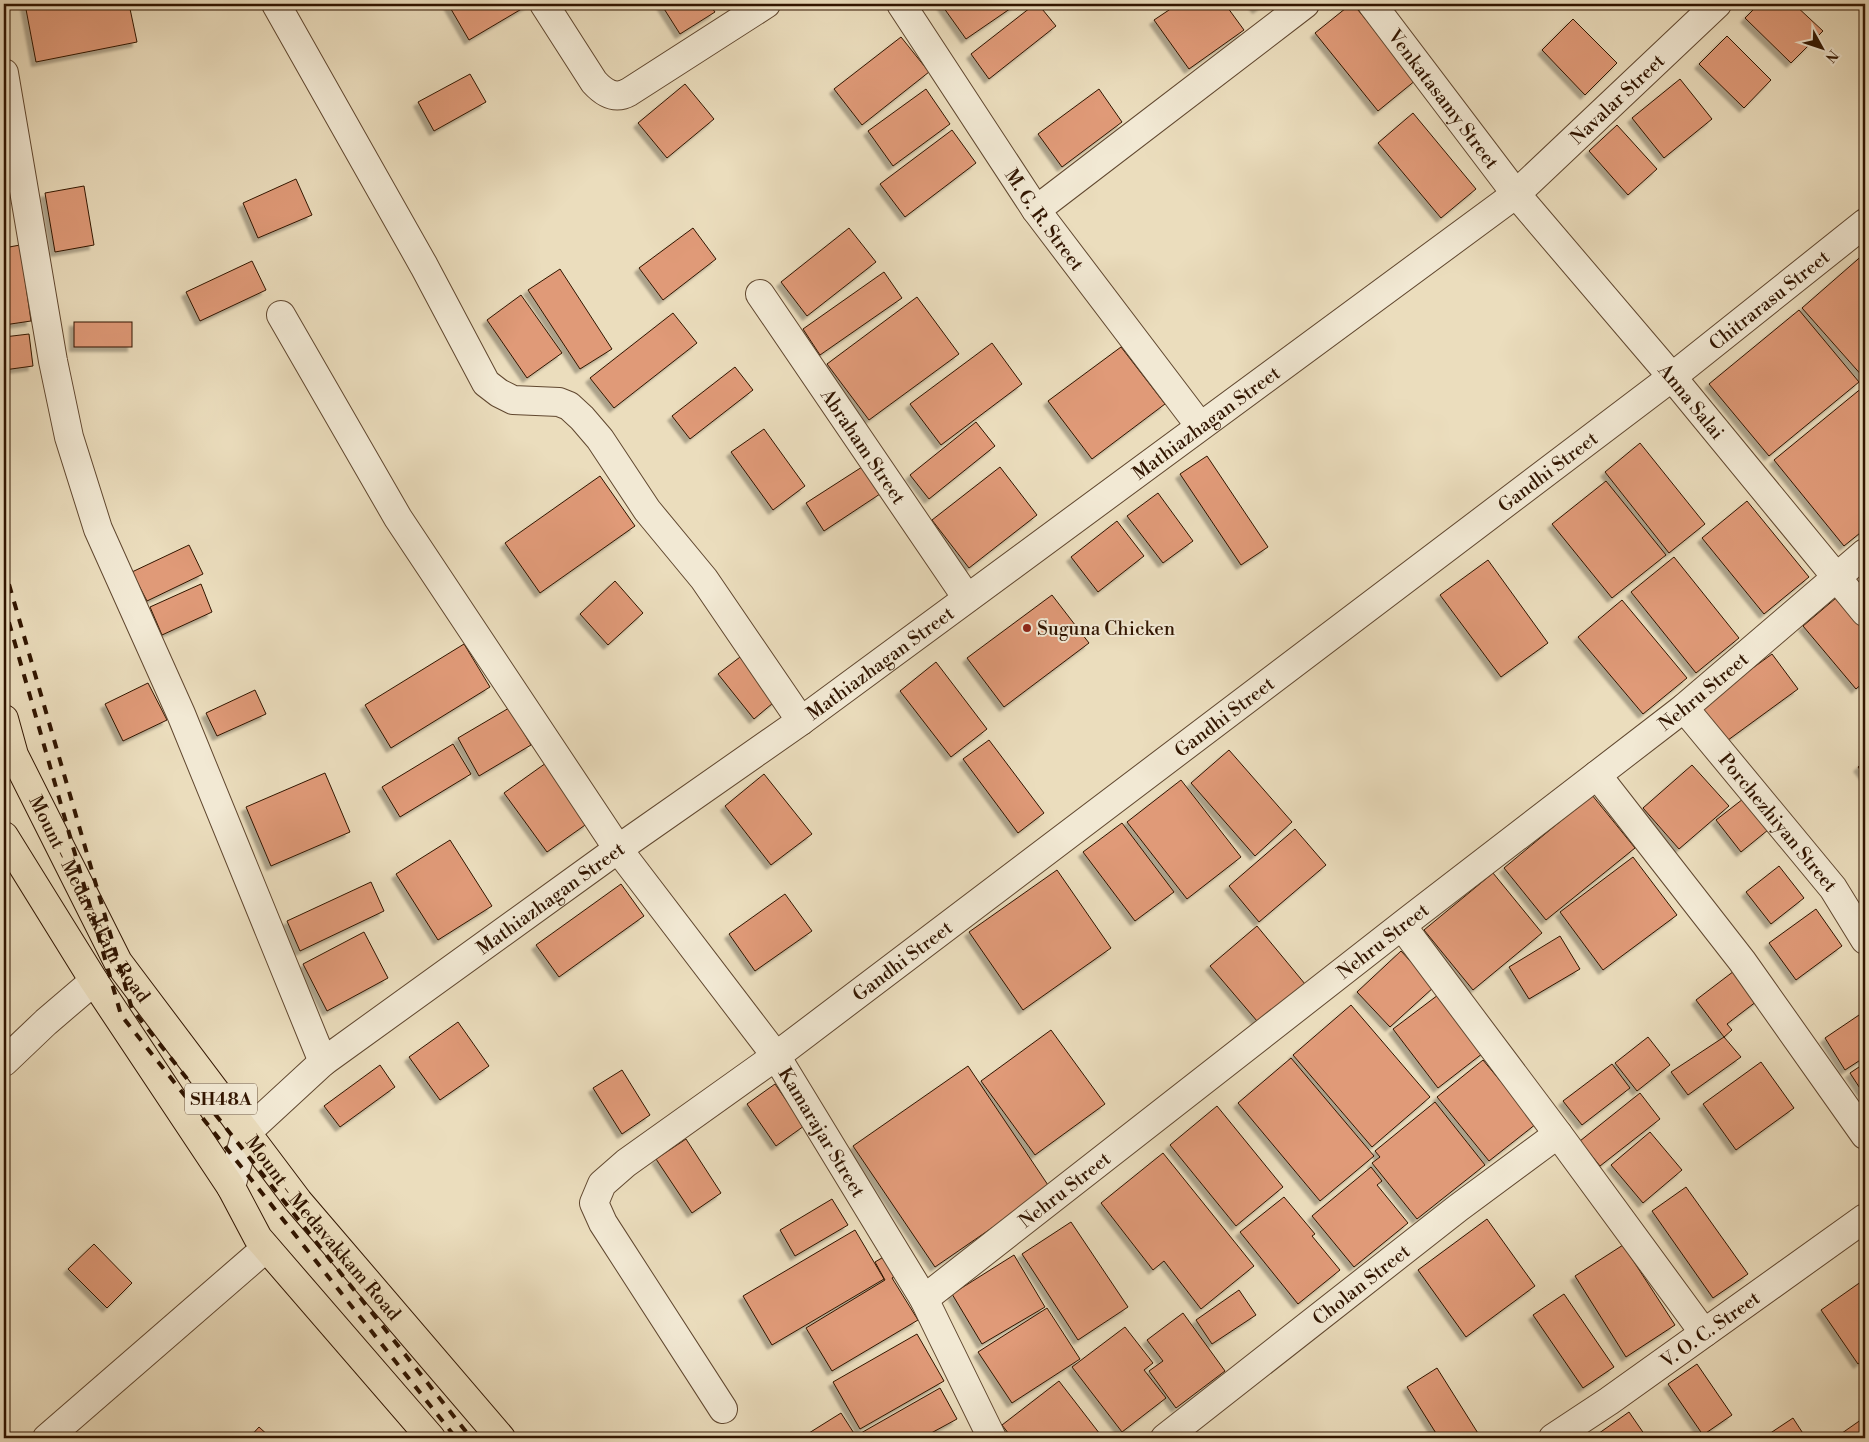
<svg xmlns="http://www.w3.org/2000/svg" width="1869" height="1442" font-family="'Libre Bodoni',serif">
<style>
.building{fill:#e09a78;stroke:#311500;filter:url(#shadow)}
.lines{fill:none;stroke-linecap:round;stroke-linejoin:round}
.minor-casing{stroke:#60472f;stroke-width:30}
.primary-casing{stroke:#311500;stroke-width:30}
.minor{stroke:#f2e9d4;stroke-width:28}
.primary{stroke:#ebddbd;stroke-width:28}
.rail{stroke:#311500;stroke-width:4;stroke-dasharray:9 9;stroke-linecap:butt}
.poi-dot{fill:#8f2418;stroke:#f2e9d4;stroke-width:2}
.labels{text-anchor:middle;stroke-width:4;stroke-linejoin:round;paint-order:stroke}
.shield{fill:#f2e9d4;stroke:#6b5540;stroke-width:1}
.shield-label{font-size:18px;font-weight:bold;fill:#311500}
.street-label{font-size:19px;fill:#311500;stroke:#f2e9d4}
.poi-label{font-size:19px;fill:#311500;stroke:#f2e9d4;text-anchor:start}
</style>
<defs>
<filter id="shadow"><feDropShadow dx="-4.5" dy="4.5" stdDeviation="1" flood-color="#0004"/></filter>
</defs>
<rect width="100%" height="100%" fill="#ebddbd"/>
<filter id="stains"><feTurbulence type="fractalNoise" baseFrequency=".004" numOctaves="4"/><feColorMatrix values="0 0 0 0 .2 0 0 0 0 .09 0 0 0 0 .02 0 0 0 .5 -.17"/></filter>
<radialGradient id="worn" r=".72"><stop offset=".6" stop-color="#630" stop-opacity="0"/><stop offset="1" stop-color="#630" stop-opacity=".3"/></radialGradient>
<g class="building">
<path d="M25 4H129L137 42 36 62Z"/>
<path d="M448 4H530L469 40Z"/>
<path d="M661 4H709L715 12 680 34Z"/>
<path d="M941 4H1017L966 39Z"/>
<path d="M1035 4H1038L1056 26 989 79 971 54Z"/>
<path d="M1178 4H1225L1244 30 1189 69 1154 20Z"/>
<path d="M1253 4H1264L1257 9Z"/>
<path d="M1351 4H1353L1416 80 1378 111 1315 33Z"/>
<path d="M1759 4H1794L1823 31 1791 63 1745 18Z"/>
<path d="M1573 19 1617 63 1585 95 1542 50Z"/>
<path d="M1727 36 1771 80 1744 108 1699 64Z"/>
<path d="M901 37 929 72 862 125 834 89Z"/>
<path d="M470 74 486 102 434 131 418 102Z"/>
<path d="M1680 79 1712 119 1664 158 1632 118Z"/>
<path d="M685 84 714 119 667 158 638 123Z"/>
<path d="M926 89 950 124 893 166 868 131Z"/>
<path d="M1099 89 1122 122 1062 167 1038 134Z"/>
<path d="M1413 113 1476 189 1441 218 1378 143Z"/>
<path d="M1617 125 1657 169 1628 195 1589 151Z"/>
<path d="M952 130 976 163 905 217 880 184Z"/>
<path d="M296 179 312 215 258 238 243 203Z"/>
<path d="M84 186 94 245 55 252 45 193Z"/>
<path d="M693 228 716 259 663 300 639 268Z"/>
<path d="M849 228 876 262 807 316 781 282Z"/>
<path d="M20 245 31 321 4 325V248Z"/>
<path d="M1865 253V377L1864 378 1802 308Z"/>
<path d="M252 261 266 290 200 321 186 292Z"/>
<path d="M560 269 612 349 580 369 528 290Z"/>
<path d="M884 272 902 298 820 355 803 329Z"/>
<path d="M521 295 562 353 527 378 487 320Z"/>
<path d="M917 297 959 354 869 420 827 364Z"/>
<path d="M1799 310 1859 382 1769 456 1709 384Z"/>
<path d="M673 313 697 343 614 408 590 378Z"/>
<rect x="74" y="322" width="58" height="25"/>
<path d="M29 334 33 366 4 370V337Z"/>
<path d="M992 343 1022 384 941 445 910 404Z"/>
<path d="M1121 347 1165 404 1092 459 1048 401Z"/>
<path d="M735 367 753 390 690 439 672 416Z"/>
<path d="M1863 387 1865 389V529L1844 546 1774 460Z"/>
<path d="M976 422 995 446 929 499 910 475Z"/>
<path d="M764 429 805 486 773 510 731 452Z"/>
<path d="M1640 443 1705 524 1669 553 1605 472Z"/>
<path d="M1207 456 1268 547 1241 565 1180 474Z"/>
<path d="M862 467 880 494 824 531 806 503Z"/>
<path d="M1000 467 1037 515 969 568 932 520Z"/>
<path d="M600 476 635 526 540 593 505 543Z"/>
<path d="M1606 481 1666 555 1612 598 1552 524Z"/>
<path d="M1158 493 1193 541 1163 563 1127 516Z"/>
<path d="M1747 501 1809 577 1764 614 1702 538Z"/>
<path d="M1117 521 1144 556 1098 592 1071 557Z"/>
<path d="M189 545 203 574 147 601 132 572Z"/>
<path d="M1674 557 1739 638 1696 673 1631 592Z"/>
<path d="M1488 560 1548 643 1501 677 1440 595Z"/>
<path d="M615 581 643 613 608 645 580 614Z"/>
<path d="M201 584 212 612 162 635 150 607Z"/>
<path d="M1052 595 1089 643 1004 707 967 658Z"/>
<path d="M1836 598 1865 632V681L1856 689 1803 626Z"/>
<path d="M1622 600 1687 678 1643 714 1578 637Z"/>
<path d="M464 644 490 687 391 748 365 705Z"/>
<path d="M744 654 779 698 754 719 718 674Z"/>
<path d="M1772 654 1798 689 1724 743 1698 708Z"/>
<path d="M936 662 987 729 951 757 900 691Z"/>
<path d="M148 683 167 720 123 741 105 704Z"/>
<path d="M255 690 266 714 217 736 206 713Z"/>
<path d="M509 708 531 745 479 776 458 738Z"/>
<path d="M989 740 1044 813 1018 833 963 759Z"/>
<path d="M453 744 471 774 400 817 382 787Z"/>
<path d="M1229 750 1292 822 1255 856 1191 783Z"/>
<path d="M1865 761V776L1858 767Z"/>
<path d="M546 763 588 823 547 852 504 793Z"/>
<path d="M1692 765 1729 806 1679 849 1643 808Z"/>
<path d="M325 773 350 832 271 866 246 807Z"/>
<path d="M764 774 812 834 771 865 725 806Z"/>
<path d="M1181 780 1241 857 1187 899 1127 822Z"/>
<path d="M1592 795 1635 848 1546 920 1504 868Z"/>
<path d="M1743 799 1768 830 1741 852 1716 820Z"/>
<path d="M1122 823 1174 892 1135 921 1083 852Z"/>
<path d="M1295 829 1326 865 1259 922 1229 886Z"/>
<path d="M450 840 492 906 438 940 396 874Z"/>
<path d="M1633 857 1677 915 1603 970 1560 912Z"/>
<path d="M1779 866 1804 898 1771 924 1746 892Z"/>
<path d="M1057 870 1111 948 1023 1010 969 932Z"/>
<path d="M1493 873 1542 933 1473 990 1424 930Z"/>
<path d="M371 882 384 911 300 951 287 921Z"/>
<path d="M621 884 644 916 559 977 536 945Z"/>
<path d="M785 894 812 931 755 971 729 934Z"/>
<path d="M1816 909 1842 946 1796 980 1769 943Z"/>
<path d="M1257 926 1310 990 1263 1028 1210 966Z"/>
<path d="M364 932 388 978 327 1011 303 964Z"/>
<path d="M1560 936 1580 969 1529 999 1509 967Z"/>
<path d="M1401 951 1434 987 1390 1027 1357 992Z"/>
<path d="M1738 968 1761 998 1727 1024 1732 1030 1724 1037 1696 1000Z"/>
<path d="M1442 992 1487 1050 1438 1088 1393 1029Z"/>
<path d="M1351 1005 1430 1097 1372 1147 1293 1055Z"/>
<path d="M1865 1011V1057L1845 1070 1825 1038Z"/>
<path d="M458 1022 489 1066 440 1100 409 1057Z"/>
<path d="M1051 1030 1105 1104 1035 1155 981 1081Z"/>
<path d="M1648 1037 1670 1065 1637 1091 1615 1063Z"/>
<path d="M1724 1037 1741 1057 1688 1095 1671 1072Z"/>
<path d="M1291 1058 1374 1156 1320 1201 1238 1103Z"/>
<path d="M1483 1060 1536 1124 1489 1161 1437 1097Z"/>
<path d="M1761 1062 1794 1108 1736 1150 1703 1104Z"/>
<path d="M1865 1063V1096L1850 1073Z"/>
<path d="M1612 1064 1630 1088 1582 1125 1563 1101Z"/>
<path d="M380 1065 395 1087 340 1127 324 1106Z"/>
<path d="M968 1066 1050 1188 935 1267 853 1146Z"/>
<path d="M622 1070 650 1115 622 1134 593 1088Z"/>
<path d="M775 1084 804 1126 776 1146 747 1104Z"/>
<path d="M1640 1093 1660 1119 1600 1166 1580 1141Z"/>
<path d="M1435 1102 1485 1165 1417 1219 1372 1163 1380 1157 1375 1151Z"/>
<path d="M1217 1106 1283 1187 1236 1226 1170 1145Z"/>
<path d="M1650 1132 1682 1170 1643 1203 1611 1165Z"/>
<path d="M686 1139 721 1193 692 1213 656 1159Z"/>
<path d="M1163 1153 1254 1266 1201 1309 1164 1261 1153 1270 1101 1203Z"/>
<path d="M1371 1167 1382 1181 1377 1185 1408 1223 1354 1267 1312 1216Z"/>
<path d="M1686 1187 1748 1274 1713 1298 1652 1211Z"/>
<path d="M1284 1197 1315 1234 1312 1236 1340 1270 1298 1304 1240 1232Z"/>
<path d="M832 1199 848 1225 795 1256 780 1230Z"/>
<path d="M1487 1219 1535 1286 1466 1337 1418 1270Z"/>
<path d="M1071 1222 1128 1307 1078 1340 1022 1254Z"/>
<path d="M855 1230 884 1279 772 1345 743 1296Z"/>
<path d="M94 1244 132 1283 107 1308 68 1269Z"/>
<path d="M1623 1245 1675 1325 1626 1357 1575 1276Z"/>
<path d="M887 1255 898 1274 892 1278 918 1320 832 1371 806 1328 885 1280 875 1262Z"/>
<path d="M1014 1255 1045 1307 982 1344 952 1294Z"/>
<path d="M1865 1279V1359L1858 1364 1821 1310Z"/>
<path d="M1239 1290 1256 1315 1212 1344 1196 1320Z"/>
<path d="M1564 1294 1614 1367 1583 1388 1533 1315Z"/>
<path d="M1047 1308 1080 1359 1012 1403 978 1352Z"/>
<path d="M1183 1313 1225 1371 1176 1408 1149 1371 1163 1361 1147 1340Z"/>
<path d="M1125 1327 1153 1363 1144 1370 1166 1398 1122 1432 1072 1367Z"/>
<path d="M917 1334 944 1381 860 1429 833 1382Z"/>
<path d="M1697 1364 1732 1415 1703 1435 1668 1384Z"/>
<path d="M1437 1368 1481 1438H1439L1407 1387Z"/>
<path d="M1059 1381 1103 1438H1012L1002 1425Z"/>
<path d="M940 1388 957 1419 922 1438H864L861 1433Z"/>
<path d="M1629 1412 1647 1438H1596L1595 1436Z"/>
<path d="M841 1413 857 1438H801Z"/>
<path d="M1865 1417V1438H1835Z"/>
<path d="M1793 1418 1806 1438H1763Z"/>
<path d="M259 1427 271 1438H249Z"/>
</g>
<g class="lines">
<defs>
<g id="minor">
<path d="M276 4 424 266 486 383 499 393 513 400 559 402 569 406 582 418 600 439 647 510 704 579 801 721"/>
<path d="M544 4 594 82C604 93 615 100 629 92L766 4"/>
<path id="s1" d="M901 4 1036 210 1200 426"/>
<path id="s2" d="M1372 4 1516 194 1672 377 1865 612"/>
<path d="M4 73 53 361 69 437 98 529 181 714 323 1062"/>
<path d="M1036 210 1305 4"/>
<path id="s3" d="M760 294 967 598"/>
<path id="s4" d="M281 315 398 518 618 849 776 1056 924 1299 992 1438"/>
<path id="s5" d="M1684 708 1833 888 1865 940"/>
<path d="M1597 775 1742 961 1865 1135"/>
<path d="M1402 926 1558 1134 1704 1333"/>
<path d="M4 1062 46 1022 94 981"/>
<path id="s6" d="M231 1187 246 1133 323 1062 618 849 801 721 1516 194 1717 4"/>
<path id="s7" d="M924 1299 1410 919 1684 708 1865 553"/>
<path id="s8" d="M723 1409 603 1223 594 1203 602 1184 626 1163 776 1056 1672 377 1865 223"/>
<path d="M47 1438 266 1248"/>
<path id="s9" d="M1165 1438 1458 1208 1558 1134"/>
<path id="s10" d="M1553 1438 1609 1401 1865 1218"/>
</g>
<g id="primary">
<path id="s11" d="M4 719 14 755 118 962 298 1201 501 1438"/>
<path d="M4 836 94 981 231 1187 258 1238 431 1438"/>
</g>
</defs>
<use href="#minor" class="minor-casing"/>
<use href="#primary" class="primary-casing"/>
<use href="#minor" class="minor"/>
<use href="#primary" class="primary"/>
<g class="rail">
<path d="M4 567 132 1009 471 1438"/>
<path d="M4 605 121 1015 456 1438"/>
</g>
</g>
<circle class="poi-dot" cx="1027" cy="628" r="5"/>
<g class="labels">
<rect class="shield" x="185" y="1083.5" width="72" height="31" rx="4"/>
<g class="shield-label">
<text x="221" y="1105">SH48A</text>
</g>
<g class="street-label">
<text dy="7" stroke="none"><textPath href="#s2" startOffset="119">Venkatasamy Street</textPath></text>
<text dy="7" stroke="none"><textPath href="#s6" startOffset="1775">Navalar Street</textPath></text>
<text dy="7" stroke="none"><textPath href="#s1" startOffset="259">M. G. R. Street</textPath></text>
<text dy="7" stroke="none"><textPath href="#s8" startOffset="1728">Chitrarasu Street</textPath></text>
<text dy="7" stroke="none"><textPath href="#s2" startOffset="510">Anna Salai</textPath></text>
<text dy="7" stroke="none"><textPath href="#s6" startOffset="1251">Mathiazhagan Street</textPath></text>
<text dy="7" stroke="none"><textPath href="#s3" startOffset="184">Abraham Street</textPath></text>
<text dy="7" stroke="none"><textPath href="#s8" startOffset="1448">Gandhi Street</textPath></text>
<text dy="7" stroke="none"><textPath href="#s6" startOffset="846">Mathiazhagan Street</textPath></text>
<text dy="7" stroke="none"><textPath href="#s7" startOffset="988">Nehru Street</textPath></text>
<text dy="7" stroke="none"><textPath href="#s8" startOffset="1042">Gandhi Street</textPath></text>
<text dy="7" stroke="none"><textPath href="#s5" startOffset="148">Porchezhiyan Street</textPath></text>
<text dy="7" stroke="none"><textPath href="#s11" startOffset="200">Mount - Medavakkam Road</textPath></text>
<text dy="7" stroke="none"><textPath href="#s6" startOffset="441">Mathiazhagan Street</textPath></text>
<text dy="7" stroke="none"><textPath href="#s7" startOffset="582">Nehru Street</textPath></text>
<text dy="7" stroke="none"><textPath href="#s8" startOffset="638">Gandhi Street</textPath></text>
<text dy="7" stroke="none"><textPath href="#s4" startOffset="981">Kamarajar Street</textPath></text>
<text dy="7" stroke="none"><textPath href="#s7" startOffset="178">Nehru Street</textPath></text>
<text dy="7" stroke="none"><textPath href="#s11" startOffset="605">Mount - Medavakkam Road</textPath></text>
<text dy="7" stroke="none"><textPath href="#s9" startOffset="249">Cholan Street</textPath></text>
<text dy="7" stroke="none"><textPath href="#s10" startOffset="191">V. O. C. Street</textPath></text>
</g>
<g class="poi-label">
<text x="1037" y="635">Suguna Chicken</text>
</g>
</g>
<rect width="1869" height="1442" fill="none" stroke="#ebddbd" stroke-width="20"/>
<rect x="5" y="5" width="1859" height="1432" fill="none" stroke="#311500" stroke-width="2.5"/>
<rect x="10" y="10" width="1849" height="1422" fill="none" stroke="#311500"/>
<g transform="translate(1822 48) rotate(130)" stroke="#f2e9d4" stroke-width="4" paint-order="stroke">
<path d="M0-4L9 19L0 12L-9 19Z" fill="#311500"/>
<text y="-8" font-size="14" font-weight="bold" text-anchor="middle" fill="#311500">N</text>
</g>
<rect width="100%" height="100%" filter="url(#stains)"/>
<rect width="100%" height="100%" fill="url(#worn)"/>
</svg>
